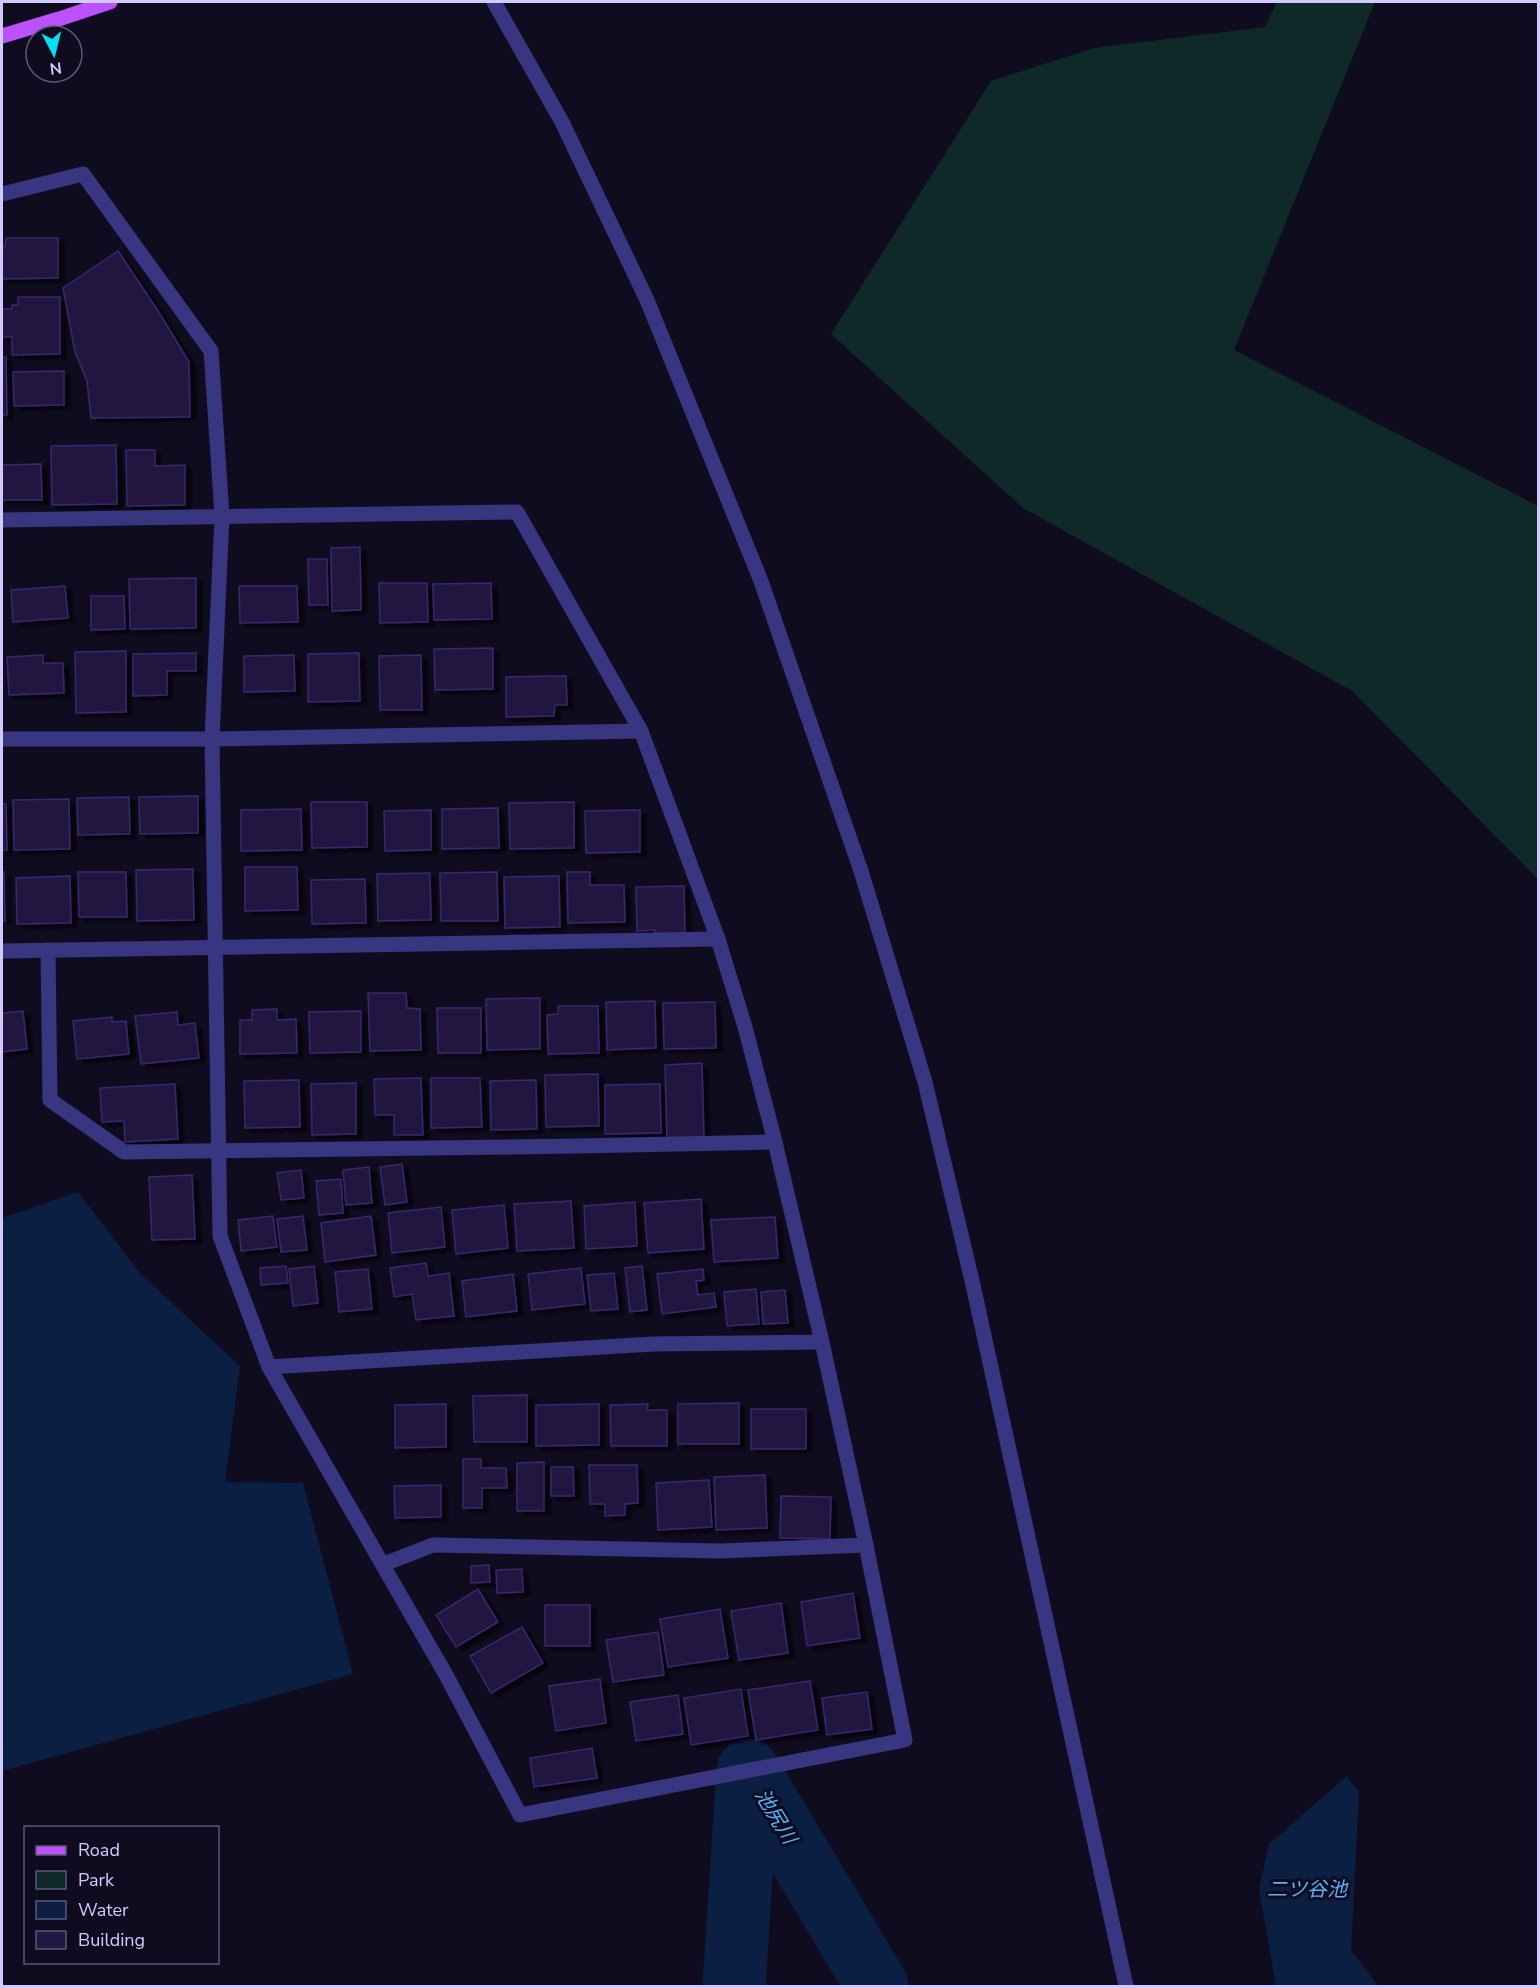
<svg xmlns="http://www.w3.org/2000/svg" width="1540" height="1988" font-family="'Nunito Sans','Noto Sans JP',sans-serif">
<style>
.green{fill:#0f2928}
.water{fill:#0a1f41}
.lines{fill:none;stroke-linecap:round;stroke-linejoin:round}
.river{stroke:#0a1f41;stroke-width:63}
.building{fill:#201841;stroke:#36296d;stroke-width:1.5;filter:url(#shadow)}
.minor{stroke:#383680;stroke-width:15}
.major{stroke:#bc51ff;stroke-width:15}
.labels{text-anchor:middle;stroke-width:6;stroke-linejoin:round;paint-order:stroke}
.water-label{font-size:20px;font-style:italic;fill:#58b3ff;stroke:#0f0c1f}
</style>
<defs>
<filter id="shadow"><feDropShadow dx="6" dy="4" stdDeviation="1.5" flood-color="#0009"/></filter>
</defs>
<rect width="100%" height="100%" fill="#0f0c1f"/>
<path class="green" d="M1277 2H1375L1234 350 1538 506V879L1352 691 1023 508 831 334 991 81 1094 48 1265 27Z"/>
<g class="water">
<path d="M78 1192 140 1273 240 1366 225 1482 303 1483 353 1674 2 1771V1218Z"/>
<path d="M1347 1776 1359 1793 1351 1950 1378 1986H1276L1259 1889 1269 1844Z"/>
</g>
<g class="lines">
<path class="river" d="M734 1986 748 1770 877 1986"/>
</g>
<g class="building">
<path d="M6 238H58V278L2 279V246H5Z"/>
<path d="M118 251 160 314 189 362 190 417 91 418 87 381 75 352 63 288Z"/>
<path d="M18 297H60V354L12 355V337H2V309H12V305H18Z"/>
<path d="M2 357H6L7 415H2Z"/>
<path d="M64 371V405L14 406 13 372Z"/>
<path d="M116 445 117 504 52 505 51 446Z"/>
<path d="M126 450H155V466L185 465V505L127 506Z"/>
<path d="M41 464 42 500H2V465Z"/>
<path d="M360 547 361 610 332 611 331 548Z"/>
<path d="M308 559H327L328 605H309Z"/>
<path d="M196 578V628L130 629 129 579Z"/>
<path d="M379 583H427L428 622 380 623Z"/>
<path d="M491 583 492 619 434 620 433 584Z"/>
<path d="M65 586 68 618 13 622 11 590Z"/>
<path d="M239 586H297L298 622 240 623Z"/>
<path d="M91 596H124L125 629 91 630Z"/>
<path d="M493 648V689L435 690 434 649Z"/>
<path d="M126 651V712L76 713 75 652Z"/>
<path d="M196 653V671H167V695L133 696V654Z"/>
<path d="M359 653 360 701 308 702V654Z"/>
<path d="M43 655V663H63L64 693 9 695 7 657Z"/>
<path d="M294 655 295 691 244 692V656Z"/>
<path d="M421 655 422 710H380L379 656Z"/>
<path d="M554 676H566L567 705H555L554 716 506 717V677Z"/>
<path d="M198 796V833L140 834 139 797Z"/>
<path d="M129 797 130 834 78 835 77 798Z"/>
<path d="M69 799 70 849 14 850 13 800Z"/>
<path d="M311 802H367V847L312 848Z"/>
<path d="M574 802V848L510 849 509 803Z"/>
<path d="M2 804H6L7 850H2Z"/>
<path d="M498 808 499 848 442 849V809Z"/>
<path d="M301 809 302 850 241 851V810Z"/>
<path d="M431 810V850L385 851 384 811Z"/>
<path d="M640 810V852L586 853 585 811Z"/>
<path d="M245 867H297L298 910 245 911Z"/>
<path d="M193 869 194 920 137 921 136 870Z"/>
<path d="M2 872H4L5 921H2Z"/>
<path d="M78 872H126L127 917H79Z"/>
<path d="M497 872 498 921H441L440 873Z"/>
<path d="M567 872H590V885H624L625 922 568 923Z"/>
<path d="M430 873 431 920 378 921 377 874Z"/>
<path d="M70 876 71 923 17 924 16 878Z"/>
<path d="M559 876 560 927 505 928 504 877Z"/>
<path d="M365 879 366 923 312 924 311 880Z"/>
<path d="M684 886 685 935 655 936V930L637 931 636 887Z"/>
<path d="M368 993H406L407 1008 420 1009 421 1050 370 1051Z"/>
<path d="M540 998V1049L487 1050 486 999Z"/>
<path d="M655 1001 656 1048 607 1050 606 1002Z"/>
<path d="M715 1002 716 1048 664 1049 663 1003Z"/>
<path d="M558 1006H598L599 1053 548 1054 547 1015 558 1014Z"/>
<path d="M437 1008H481V1053H438Z"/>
<path d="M277 1009V1020L296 1019 297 1053 240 1054V1020H252V1010Z"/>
<path d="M23 1011 27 1049 2 1052V1013Z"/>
<path d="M361 1011V1052L310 1053 309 1012Z"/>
<path d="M177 1012 178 1025 195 1023 199 1058 141 1064 135 1016Z"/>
<path d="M112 1017V1022L126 1021 129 1054 77 1059 73 1021Z"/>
<path d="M702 1063 704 1139 667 1141 665 1065Z"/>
<path d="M598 1074 599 1126 546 1127 545 1075Z"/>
<path d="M421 1078 423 1135H394V1115H375L374 1079Z"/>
<path d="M431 1078H480L482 1127 431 1128Z"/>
<path d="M299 1080 300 1127 245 1128 244 1081Z"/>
<path d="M536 1080 537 1129 491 1130 490 1081Z"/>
<path d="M356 1083V1134L312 1135 311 1084Z"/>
<path d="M175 1084 178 1139 125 1142 124 1121 102 1122 100 1088Z"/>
<path d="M660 1084 661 1133 605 1134V1085Z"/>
<path d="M402 1164 407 1202 385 1205 380 1167Z"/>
<path d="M369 1167 372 1203 346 1205 343 1170Z"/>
<path d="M301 1170 304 1198 281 1200 277 1173Z"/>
<path d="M192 1175 195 1239 152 1240 149 1177Z"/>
<path d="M341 1179 343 1213 319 1215 316 1181Z"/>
<path d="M701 1199 704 1249 648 1253 644 1203Z"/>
<path d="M571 1201 574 1248 517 1251 514 1204Z"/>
<path d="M635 1202 637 1246 586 1249 584 1206Z"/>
<path d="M504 1205 508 1248 456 1254 452 1210Z"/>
<path d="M441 1207 445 1247 392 1253 388 1213Z"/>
<path d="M273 1216 277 1247 241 1251 238 1220Z"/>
<path d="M303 1216 307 1250 281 1252 277 1219Z"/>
<path d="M371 1216 376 1255 325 1262 321 1223Z"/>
<path d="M775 1217 778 1258 714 1262 711 1220Z"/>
<path d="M426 1263 428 1276 449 1273 454 1316 416 1320 412 1294 394 1297 390 1268Z"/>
<path d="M286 1266 288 1283 261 1285 260 1268Z"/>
<path d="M314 1266 318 1303 293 1306 289 1269Z"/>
<path d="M642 1266 647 1310 630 1312 625 1268Z"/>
<path d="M581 1268 585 1304 532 1310 528 1274Z"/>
<path d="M368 1269 372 1309 339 1312 335 1272Z"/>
<path d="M703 1269 704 1280 696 1281 698 1295 714 1293 716 1307 662 1314 657 1274Z"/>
<path d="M614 1273 618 1309 591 1311 587 1275Z"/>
<path d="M513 1274 517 1311 466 1317 462 1281Z"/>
<path d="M756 1289 759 1324 727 1326 724 1292Z"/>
<path d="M785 1290 788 1323 763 1324 761 1292Z"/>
<path d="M527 1395V1442H474L473 1396Z"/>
<path d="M739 1403V1444H678V1404Z"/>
<path d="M446 1404V1447L395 1448V1405Z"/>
<path d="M599 1404V1445L536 1446V1405Z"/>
<path d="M648 1404 647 1410H667V1446H611L610 1405Z"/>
<rect x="751" y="1409" width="55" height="40"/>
<path d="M463 1459H481V1468H506L507 1488H482V1508H463Z"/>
<path d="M544 1462V1511H517V1463Z"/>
<path d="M589 1465H637L638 1503 625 1504V1515L605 1516V1504H590Z"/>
<path d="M551 1467H573L574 1496H551Z"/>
<path d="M765 1475 767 1528 716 1530 714 1477Z"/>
<path d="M709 1480 712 1527 658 1530 656 1483Z"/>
<path d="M441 1485V1517L395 1518 394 1486Z"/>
<path d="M781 1496 831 1497 830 1539 780 1538Z"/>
<path d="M489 1565 490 1582 471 1583V1566Z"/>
<path d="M522 1569 523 1592 497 1593 496 1570Z"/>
<path d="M478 1589 498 1622 456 1647 436 1615Z"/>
<path d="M853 1593 860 1638 807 1646 801 1602Z"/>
<path d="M781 1603 788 1653 739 1660 731 1611Z"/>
<rect x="545" y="1605" width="45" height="41"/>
<path d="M720 1609 728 1658 668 1667 660 1619Z"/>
<path d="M522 1627 543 1663 491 1693 470 1656Z"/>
<path d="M658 1632 664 1675 613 1682 606 1640Z"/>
<path d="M600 1679 606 1723 556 1731 549 1686Z"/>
<path d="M810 1681 818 1730 756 1740 748 1690Z"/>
<path d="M741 1689 748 1736 691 1745 684 1698Z"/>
<path d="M867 1692 872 1729 827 1735 822 1698Z"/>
<path d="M678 1695 683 1734 636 1741 630 1702Z"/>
<path d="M592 1748 597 1778 534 1787 530 1758Z"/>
</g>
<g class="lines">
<g class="minor">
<path d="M494 2 562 122 647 300 761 581 861 871 925 1082 973 1285 1126 1986"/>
<path d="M2 194 83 174 211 351 222 516 212 739 220 1236 269 1367 446 1675 520 1815 905 1740 866 1545 822 1342 775 1142 745 1027 718 939 641 731 517 512 2 520"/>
<path d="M2 739H212L641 731"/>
<path d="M48 950 50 1100 124 1152 577 1146 775 1142"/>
<path d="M2 951 718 939"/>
<path d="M269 1367 653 1344 822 1342"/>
<path d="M384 1564 433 1545 720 1551 866 1545"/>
</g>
<path class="major" d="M2 36 59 19 110 2"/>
</g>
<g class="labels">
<g class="water-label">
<text transform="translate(776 1816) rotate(59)" y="7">池尻川</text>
<text x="1307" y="1896">二ツ谷池</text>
</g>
</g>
<rect width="1540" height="1988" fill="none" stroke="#d0caff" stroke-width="6"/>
<rect x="24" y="1826" width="195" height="138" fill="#0f0c1f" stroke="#5c5879" stroke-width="1.5"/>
<rect x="36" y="1846" width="30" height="9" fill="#bc51ff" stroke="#5c5879" stroke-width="1.5"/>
<text x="78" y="1856" font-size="18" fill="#d0caff">Road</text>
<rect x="36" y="1871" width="30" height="18" fill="#0f2928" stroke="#5c5879" stroke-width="1.5"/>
<text x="78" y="1886" font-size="18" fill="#d0caff">Park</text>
<rect x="36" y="1901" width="30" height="18" fill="#0a1f41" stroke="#5c5879" stroke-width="1.5"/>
<text x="78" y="1916" font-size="18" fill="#d0caff">Water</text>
<rect x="36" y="1931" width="30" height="18" fill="#201841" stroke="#5c5879" stroke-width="1.5"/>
<text x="78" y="1946" font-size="18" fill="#d0caff">Building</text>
<g transform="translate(54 54) rotate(173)"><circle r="28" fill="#0f0c1f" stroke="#5c5879" stroke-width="1.5"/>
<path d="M0-4.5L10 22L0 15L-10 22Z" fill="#00dff5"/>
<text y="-9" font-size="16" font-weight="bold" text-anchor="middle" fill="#d0caff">N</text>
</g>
</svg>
